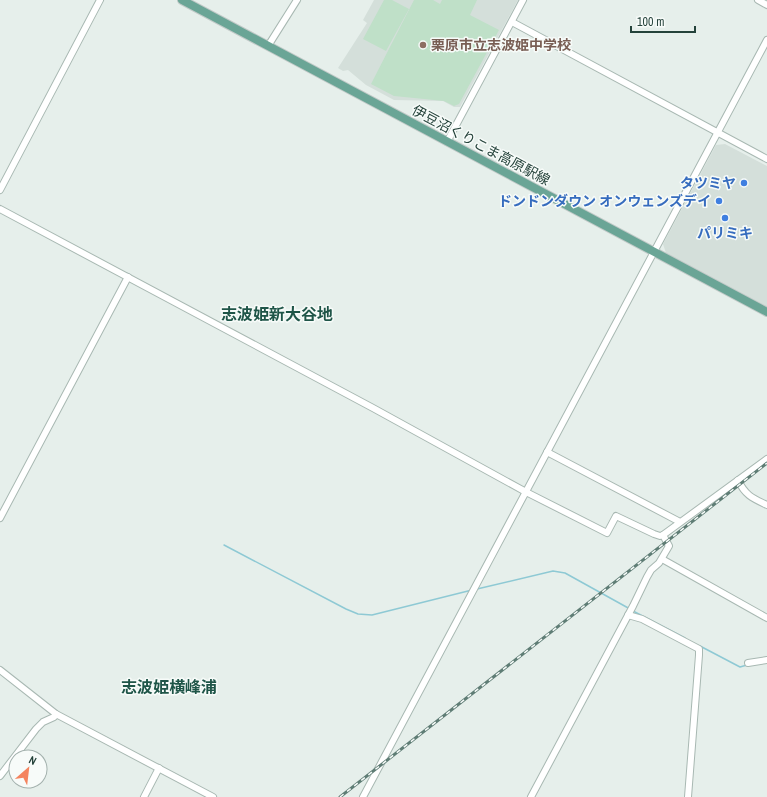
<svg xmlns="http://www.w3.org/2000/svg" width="767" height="797" font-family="'Archivo Narrow','Noto Sans JP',sans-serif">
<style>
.built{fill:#d4dfda}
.green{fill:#bfe0c8}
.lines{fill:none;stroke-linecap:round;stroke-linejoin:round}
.stream{stroke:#8ec9d4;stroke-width:1.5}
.minor-casing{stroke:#a8b8b2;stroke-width:8}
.major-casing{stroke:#c2cac8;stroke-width:10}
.minor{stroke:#fff;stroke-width:6}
.major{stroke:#6aa596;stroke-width:8}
.rail-casing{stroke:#5f7d75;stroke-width:3}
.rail{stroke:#f7fbf9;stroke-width:1.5;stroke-dasharray:4.5;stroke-linecap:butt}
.education-dot{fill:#8d6e63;stroke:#f7fbf9;stroke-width:1.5}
.shop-dot{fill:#3f7fe0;stroke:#f7fbf9;stroke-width:1.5}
.labels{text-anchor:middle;stroke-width:3;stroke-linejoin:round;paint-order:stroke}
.education-label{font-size:14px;font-weight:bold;fill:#785e54;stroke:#f7fbf9;text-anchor:start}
.street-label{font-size:14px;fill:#24423a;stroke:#f7fbf9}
.shop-label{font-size:14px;font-weight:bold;fill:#366cbe;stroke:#f7fbf9;text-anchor:end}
.quarter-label{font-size:16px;font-weight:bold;fill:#1f5548;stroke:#f7fbf9}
</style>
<rect width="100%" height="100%" fill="#e6efeb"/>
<g class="built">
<path d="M374 0H518L460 107H454L443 101 394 100 366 85 348 70 343 71 338 68 367 23 363 20Z"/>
<path d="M725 144 767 166V308L666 253 663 244 716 145Z"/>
</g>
<g class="green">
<path d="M384 0H392L409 9 386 51 363 39Z"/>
<path d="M414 0H433L440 4 442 0H477L470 15 499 30 459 104 454 106 444 101 394 96 371 84Z"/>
</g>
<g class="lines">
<g class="stream">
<path d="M224 545 346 609 358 614 372 615 472 590"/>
<path d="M477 589 553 571 565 573 630 609"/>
<path d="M633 611 685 638"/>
<path d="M700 646 740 667 747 665"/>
</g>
<defs>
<g id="minor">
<path d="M758 0 767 5"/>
<path d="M512 22 767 159"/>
<path d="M268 46 297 0"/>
<path d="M447 142 523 0"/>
<path d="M0 190 100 0"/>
<path d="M0 209 373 408 526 492 607 533 616 516 654 534 660 536 663 535 767 459"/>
<path d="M547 452 680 522"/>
<path d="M738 480C745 495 752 498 767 505"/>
<path d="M0 518 128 277"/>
<path d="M662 559 767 618"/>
<path d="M628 615 642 619 699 649V655L688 797"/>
<path d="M748 663 767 660"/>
<path d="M0 670 56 714 213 797"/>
<path d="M0 776 36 729 43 722 54 717 56 714"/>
<path d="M144 797 159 768"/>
<path d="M363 797 767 40"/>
<path d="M531 797 633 606 647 577 651 570 659 563 669 546 663 535"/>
</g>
<path id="major" d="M182 0 767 312"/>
</defs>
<use href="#minor" class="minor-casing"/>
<use href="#major" class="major-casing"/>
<use href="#minor" class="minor"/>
<use href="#major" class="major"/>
<defs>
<path id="rail" d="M340 797 767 463"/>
</defs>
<use href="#rail" class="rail-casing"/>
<use href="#rail" class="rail"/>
</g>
<circle class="education-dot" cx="423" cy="45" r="4"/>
<g class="shop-dot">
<circle cx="744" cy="183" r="4"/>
<circle cx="719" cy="201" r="4"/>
<circle cx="725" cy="218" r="4"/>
</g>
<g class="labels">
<g class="education-label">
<text x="431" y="50">栗原市立志波姫中学校</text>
</g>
<g class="street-label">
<text transform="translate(481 145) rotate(28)" y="5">伊豆沼くりこま高原駅線</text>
</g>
<g class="shop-label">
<text x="736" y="188">タツミヤ</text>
<text x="711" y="206">ドンドンダウン オンウェンズデイ</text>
<text x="725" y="238" text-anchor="middle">パリミキ</text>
</g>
<g class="quarter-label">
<text x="277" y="320">志波姫新大谷地</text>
<text x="169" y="693">志波姫横峰浦</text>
</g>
</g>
<g transform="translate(28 769) rotate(28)"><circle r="19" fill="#f7fbf9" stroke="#a3b1ad"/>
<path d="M0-3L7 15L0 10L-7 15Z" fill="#f4845f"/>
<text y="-6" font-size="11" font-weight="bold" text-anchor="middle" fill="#24423a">N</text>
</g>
<path d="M631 26v6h64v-6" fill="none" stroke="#24423a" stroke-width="2"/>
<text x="637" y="26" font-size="12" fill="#24423a" stroke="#f7fbf9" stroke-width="3" paint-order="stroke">100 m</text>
</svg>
